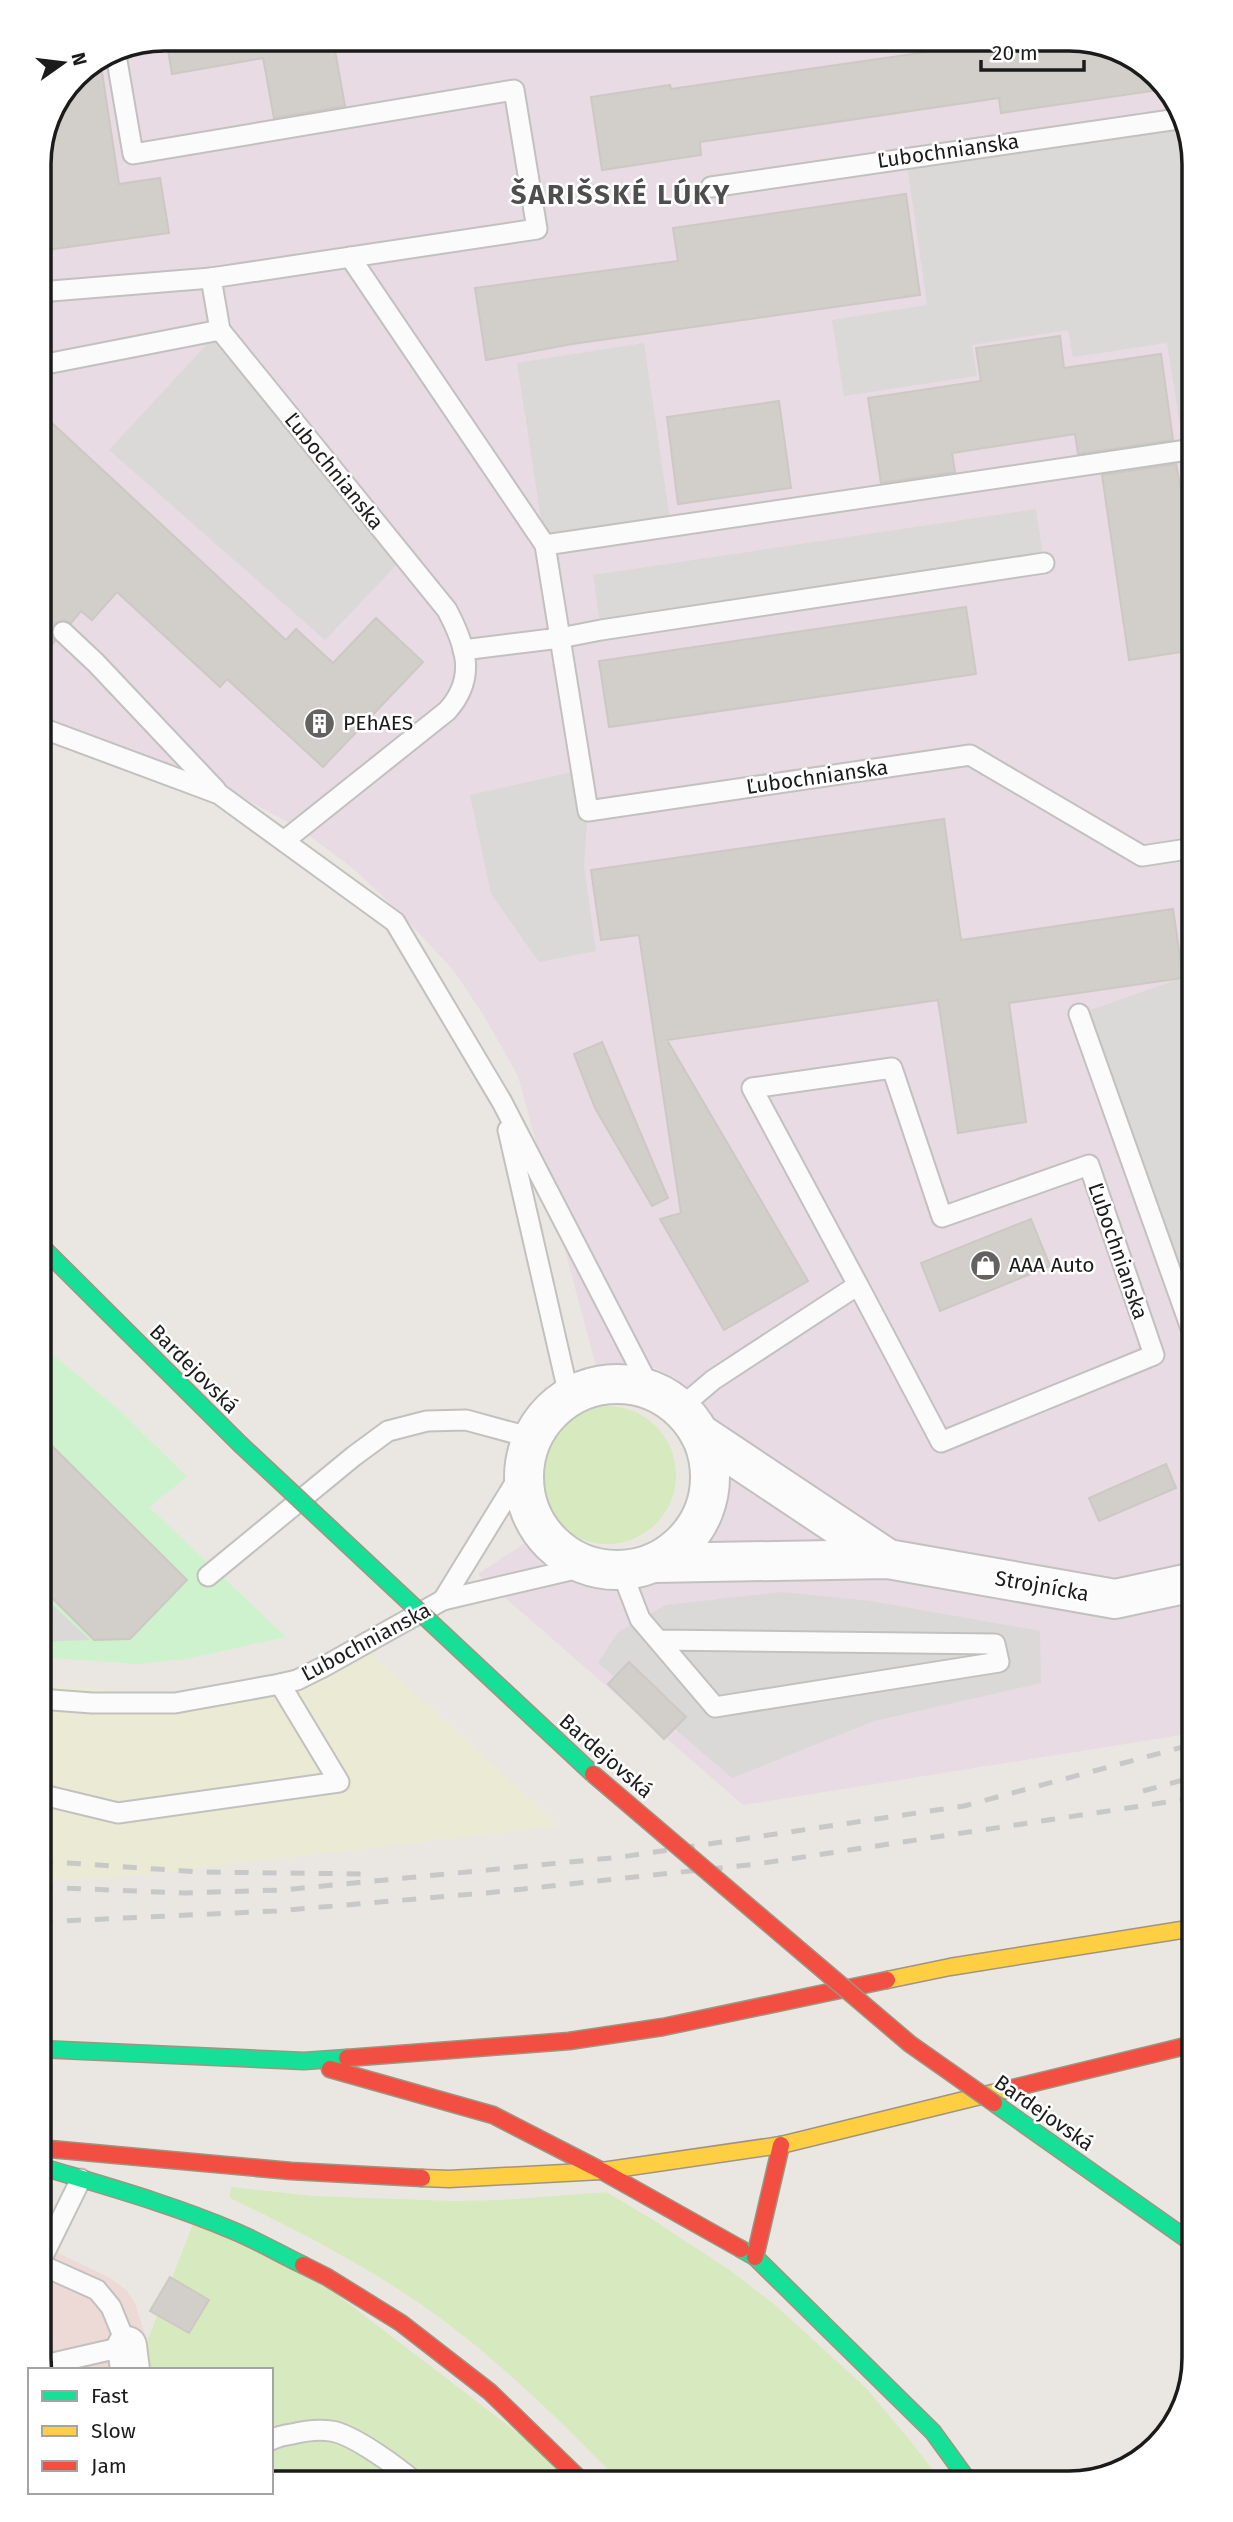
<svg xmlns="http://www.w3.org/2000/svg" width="1233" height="2522" font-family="'Fira Sans',sans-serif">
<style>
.commercial{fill:#edd9d6}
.industrial{fill:#e8dbe3}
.farmland{fill:#ebead4}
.grass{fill:#d7e9bf}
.park{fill:#cef2cd}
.parking{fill:#dad9d7}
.building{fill:#d2cfcb;stroke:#cdc8c4;stroke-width:2}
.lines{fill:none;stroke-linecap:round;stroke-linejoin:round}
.lane-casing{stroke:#c2c1bf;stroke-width:23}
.street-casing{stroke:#c2c1bf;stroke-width:42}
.fast-casing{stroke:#a09480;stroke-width:19}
.slow-casing{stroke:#a09480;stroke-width:19}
.jam-casing{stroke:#a09480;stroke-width:19}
.lane{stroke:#fcfbfb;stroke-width:19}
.street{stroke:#fcfbfb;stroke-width:38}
.fast{stroke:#16e098;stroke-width:16}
.slow{stroke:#ffcf43;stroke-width:16}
.jam{stroke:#f24e42;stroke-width:16}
.rail{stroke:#c9c8c8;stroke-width:5;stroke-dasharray:14 14;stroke-linecap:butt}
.fast-bridge-casing{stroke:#a09480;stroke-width:19;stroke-linecap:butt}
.jam-bridge-casing{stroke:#a09480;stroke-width:19;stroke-linecap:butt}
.fast-bridge{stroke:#16e098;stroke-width:16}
.jam-bridge{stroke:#f24e42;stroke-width:16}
.labels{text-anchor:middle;stroke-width:5;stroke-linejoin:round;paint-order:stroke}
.street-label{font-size:21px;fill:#1b1b1b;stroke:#fff}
.poi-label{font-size:21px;fill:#1b1b1b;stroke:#fff;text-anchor:start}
.district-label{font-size:28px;font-weight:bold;letter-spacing:2px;fill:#4e4e4e;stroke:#fff}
.rim{fill:none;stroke:#1b1b1b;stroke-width:3.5}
</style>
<rect width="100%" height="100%" fill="#eae7e2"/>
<path class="commercial" d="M39 2244 110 2278 126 2290 135 2303 147 2342 151 2370H41L39 2358Z"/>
<path class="industrial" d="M164 39H1078L1145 64 1185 116 1194 164V1733L743 1805 478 1574 540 1533 589 1568 652 1569 691 1548 710 1524 724 1496 725 1446 694 1391 655 1368 596 1366 518 1076 484 1016 454 971 401 914 356 871 302 830 240 796 127 749 39 726V156L76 75 116 48Z"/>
<path class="farmland" d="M360 1643 559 1826 112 1878 39 1880V1684L181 1696 268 1681Z"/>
<g class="grass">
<circle cx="607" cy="1475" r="69"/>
<path d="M231 2187 312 2196 452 2201 501 2200 606 2192 650 2218 731 2271 775 2305 866 2388 908 2438 943 2483H621C560 2420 494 2355 422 2305 362 2264 296 2229 230 2198Z"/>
<path d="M197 2214 293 2261 583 2483H271V2370H151L147 2342Z"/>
</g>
<path class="park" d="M39 1343 119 1410 187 1477 149 1507 286 1637 186 1659 137 1664 39 1657Z"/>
<g class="parking">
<path d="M1185 118 1194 164V449L1184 451 1167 343 1073 357 1068 330 972 345 977 376 844 396 832 320 927 305 906 157Z"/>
<path d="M220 330 404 557 325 640 109 450Z"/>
<path d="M644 343 671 526 545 545 517 363Z"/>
<path d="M1036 509 1044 563 601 630 593 575Z"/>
<path d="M581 770 588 811 584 866 596 951 539 962 491 894 470 795Z"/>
<path d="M1179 979 1194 1021V1337L1079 1014Z"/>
<path d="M39 1592 90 1640 39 1642Z"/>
<path d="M782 1592 870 1601 1040 1631 1041 1683 874 1721 732 1778 598 1663 618 1632 666 1605Z"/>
</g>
<g class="building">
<path d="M166 38 333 39 345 106 274 118 263 58 172 74Z"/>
<path d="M1017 39H1078L1145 64 1165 89 1001 113 999 98 700 142 701 155 602 170 591 97 670 85 671 89Z"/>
<path d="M100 59 119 184 160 178 169 233 39 251V156L76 75Z"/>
<path d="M906 194 920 295 572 344 486 360 475 288 678 261 673 228Z"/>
<path d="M1060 336 1064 368 1161 354 1173 440 1078 454 1075 434 952 453 955 472 881 483 868 398 981 381 976 348Z"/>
<path d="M779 401 791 488 678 504 667 417Z"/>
<path d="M39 411 286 640 296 629 333 663 376 618 423 662 323 767 227 679 220 687 117 592 92 620 81 611 71 623 65 620 55 623 51 630 55 641 39 660Z"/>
<path d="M1176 464 1180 485 1194 483V650L1129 660 1102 475Z"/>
<path d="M966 607 976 674 609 727 599 661Z"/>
<path d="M944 819 961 940 1173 909 1183 978 1009 1003 1026 1122 958 1133 938 1000 667 1040 808 1281 724 1330 660 1219 681 1213 639 935 601 940 591 870Z"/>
<path d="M602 1042 668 1198 652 1206 595 1108 574 1054Z"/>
<path d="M1031 1219 1050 1266 940 1311 921 1263Z"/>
<path d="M39 1433 187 1580 130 1639 94 1640 39 1585Z"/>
<path d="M1166 1464 1176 1488 1099 1521 1089 1498Z"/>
<path d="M629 1662 686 1717 664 1739 608 1684Z"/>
<path d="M170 2277 209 2300 189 2333 150 2311Z"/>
</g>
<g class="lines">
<defs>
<g id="lane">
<path d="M673 39H676"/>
<path d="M115 49 133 154 514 90 537 229 211 278 220 330 447 610C466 646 477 678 447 711L284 841"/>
<path d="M711 187 1185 118"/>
<path d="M350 257 545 545"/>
<path d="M39 292 211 278"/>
<path d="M39 358 46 364 220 330"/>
<path d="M1044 563 601 630 560 638 545 545 1194 449"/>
<path d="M63 632 96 663 216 790"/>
<path d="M463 650 560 638 588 811 970 755 1142 856 1194 848"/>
<path d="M39 727 219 794 395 922 502 1102 651 1390"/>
<path d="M1079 1014 1194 1337"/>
<path d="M508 1130 569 1396"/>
<path d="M680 1408 713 1380 858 1285 752 1088 892 1068 942 1217 1089 1165 1154 1355 941 1442 858 1285"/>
<path d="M621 1570 640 1619 715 1707 999 1662 995 1644 658 1640"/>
<path d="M208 1576 354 1456 388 1431 427 1421 466 1420 532 1438"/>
<path d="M443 1600 523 1470"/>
<path d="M39 1615H41"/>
<path d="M39 1699 92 1703H175L280 1684 297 1680 325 1666 443 1600 588 1566"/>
<path d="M39 1794 118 1813 339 1782 280 1684"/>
<path d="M39 2264 97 2290 111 2307 127 2346 40 2366"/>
<path d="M39 2264 81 2179"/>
<path d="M271 2440C278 2436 285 2435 292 2434 304 2431 318 2429 331 2431 353 2434 399 2468 416 2483"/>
</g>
<g id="street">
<circle cx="617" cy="1477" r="93"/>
<path d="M699 1433 888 1559"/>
<path d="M653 1563 888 1559 1115 1599 1194 1582"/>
<path d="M127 2346 130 2370"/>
</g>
<g id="fast">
<path d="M39 1244 240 1444"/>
<path d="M39 2049 304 2061 347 2058"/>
<path d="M39 2166C105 2186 171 2204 234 2231 258 2241 280 2254 303 2265"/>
<path d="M741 2249 755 2257 933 2432 970 2483"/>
</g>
<g id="slow">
<path d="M887 1980 950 1967 1194 1928"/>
<path d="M422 2178 449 2179 602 2171 781 2145 1009 2089"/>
</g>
<g id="jam">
<path d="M347 2058 569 2041 663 2027 887 1980"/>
<path d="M330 2069 493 2115 602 2171 741 2249"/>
<path d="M1009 2089 1194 2044"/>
<path d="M39 2148 291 2171 422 2178"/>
<path d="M755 2257 781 2145"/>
<path d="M303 2265 327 2277 401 2323 490 2392 584 2483"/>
</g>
</defs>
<use href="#lane" class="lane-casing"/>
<use href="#street" class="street-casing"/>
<use href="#fast" class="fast-casing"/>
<use href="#slow" class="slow-casing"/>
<use href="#jam" class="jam-casing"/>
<use href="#lane" class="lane"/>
<use href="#street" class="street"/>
<use href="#fast" class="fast"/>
<use href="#slow" class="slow"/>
<use href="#jam" class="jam"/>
<g class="rail">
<path d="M1143 1791 1194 1777"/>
<path d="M39 1861 200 1872 370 1874"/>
<path d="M39 1887 184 1893 282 1890 621 1857 964 1806 1194 1744"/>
<path d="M39 1922 276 1911 485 1893 757 1864 1194 1798"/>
</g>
<defs>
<g id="fast-bridge">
<path d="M240 1444 593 1774"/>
<path d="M994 2103 1191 2242"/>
</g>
<path id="jam-bridge" d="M593 1774 910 2044 994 2103"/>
</defs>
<use href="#fast-bridge" class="fast-bridge-casing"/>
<use href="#jam-bridge" class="jam-bridge-casing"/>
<use href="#fast-bridge" class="fast-bridge"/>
<use href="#jam-bridge" class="jam-bridge"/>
</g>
<defs>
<symbol id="building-disc" viewBox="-11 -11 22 22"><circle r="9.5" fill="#636261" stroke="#fff"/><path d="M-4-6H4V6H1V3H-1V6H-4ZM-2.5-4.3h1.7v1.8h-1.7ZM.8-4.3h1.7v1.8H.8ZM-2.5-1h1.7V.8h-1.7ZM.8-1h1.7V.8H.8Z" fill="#fff"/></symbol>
<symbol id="shop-disc" viewBox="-11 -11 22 22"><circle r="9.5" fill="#636261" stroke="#fff"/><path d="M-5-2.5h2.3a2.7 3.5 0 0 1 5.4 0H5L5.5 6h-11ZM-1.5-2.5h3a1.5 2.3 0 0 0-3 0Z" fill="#fff"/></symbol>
</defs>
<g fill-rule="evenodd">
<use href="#building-disc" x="302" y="706" width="35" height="35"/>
<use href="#shop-disc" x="968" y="1248" width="35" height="35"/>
</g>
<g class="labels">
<g class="street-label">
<text transform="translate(948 151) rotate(-8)" y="7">Ľubochnianska</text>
<text transform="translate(334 471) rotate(51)" y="7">Ľubochnianska</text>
<text transform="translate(817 777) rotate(-8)" y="7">Ľubochnianska</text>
<text transform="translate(1118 1251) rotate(71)" y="7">Ľubochnianska</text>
<text transform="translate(194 1369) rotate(45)" y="7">Bardejovská</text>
<text transform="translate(1042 1586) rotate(10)" y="7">Strojnícka</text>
<text transform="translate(366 1642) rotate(-28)" y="7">Ľubochnianska</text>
<text transform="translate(606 1756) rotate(41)" y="7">Bardejovská</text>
<text transform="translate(1044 2113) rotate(35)" y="7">Bardejovská</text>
</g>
<g class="poi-label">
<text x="343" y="730">PEhAES</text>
<text x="1009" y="1272">AAA Auto</text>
</g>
<g class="district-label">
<text x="621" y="204">ŠARIŠSKÉ LÚKY</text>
</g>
</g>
<path d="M0 0H1233V2522H0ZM164 51H1069A113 113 0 0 1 1182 164V2358A113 113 0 0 1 1069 2471H164A113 113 0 0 1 51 2358V164A113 113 0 0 1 164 51Z" fill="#fff" fill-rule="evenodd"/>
<path class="rim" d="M164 51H1069A113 113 0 0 1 1182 164V2358A113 113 0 0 1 1069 2471H164A113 113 0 0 1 51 2358V164A113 113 0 0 1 164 51Z"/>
<rect x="28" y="2368" width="245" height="126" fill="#ffffff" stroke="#a4a4a4" stroke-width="2"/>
<rect x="42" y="2391" width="35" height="10" fill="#16e098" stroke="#a4a4a4" stroke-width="2"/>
<text x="91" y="2403" font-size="21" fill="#1b1b1b">Fast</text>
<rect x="42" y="2426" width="35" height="10" fill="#ffcf43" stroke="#a4a4a4" stroke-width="2"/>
<text x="91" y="2438" font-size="21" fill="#1b1b1b">Slow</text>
<rect x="42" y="2461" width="35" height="10" fill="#f24e42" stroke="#a4a4a4" stroke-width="2"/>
<text x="91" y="2473" font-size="21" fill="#1b1b1b">Jam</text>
<g transform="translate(63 63) rotate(76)" stroke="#ffffff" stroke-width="5" paint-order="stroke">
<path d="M0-5L12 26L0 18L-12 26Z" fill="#1b1b1b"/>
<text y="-10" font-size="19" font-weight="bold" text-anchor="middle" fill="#1b1b1b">N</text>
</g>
<path d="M981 60v10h103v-10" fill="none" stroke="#1b1b1b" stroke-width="3.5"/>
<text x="992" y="60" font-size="21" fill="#1b1b1b" stroke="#ffffff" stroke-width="5" paint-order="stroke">20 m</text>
</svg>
